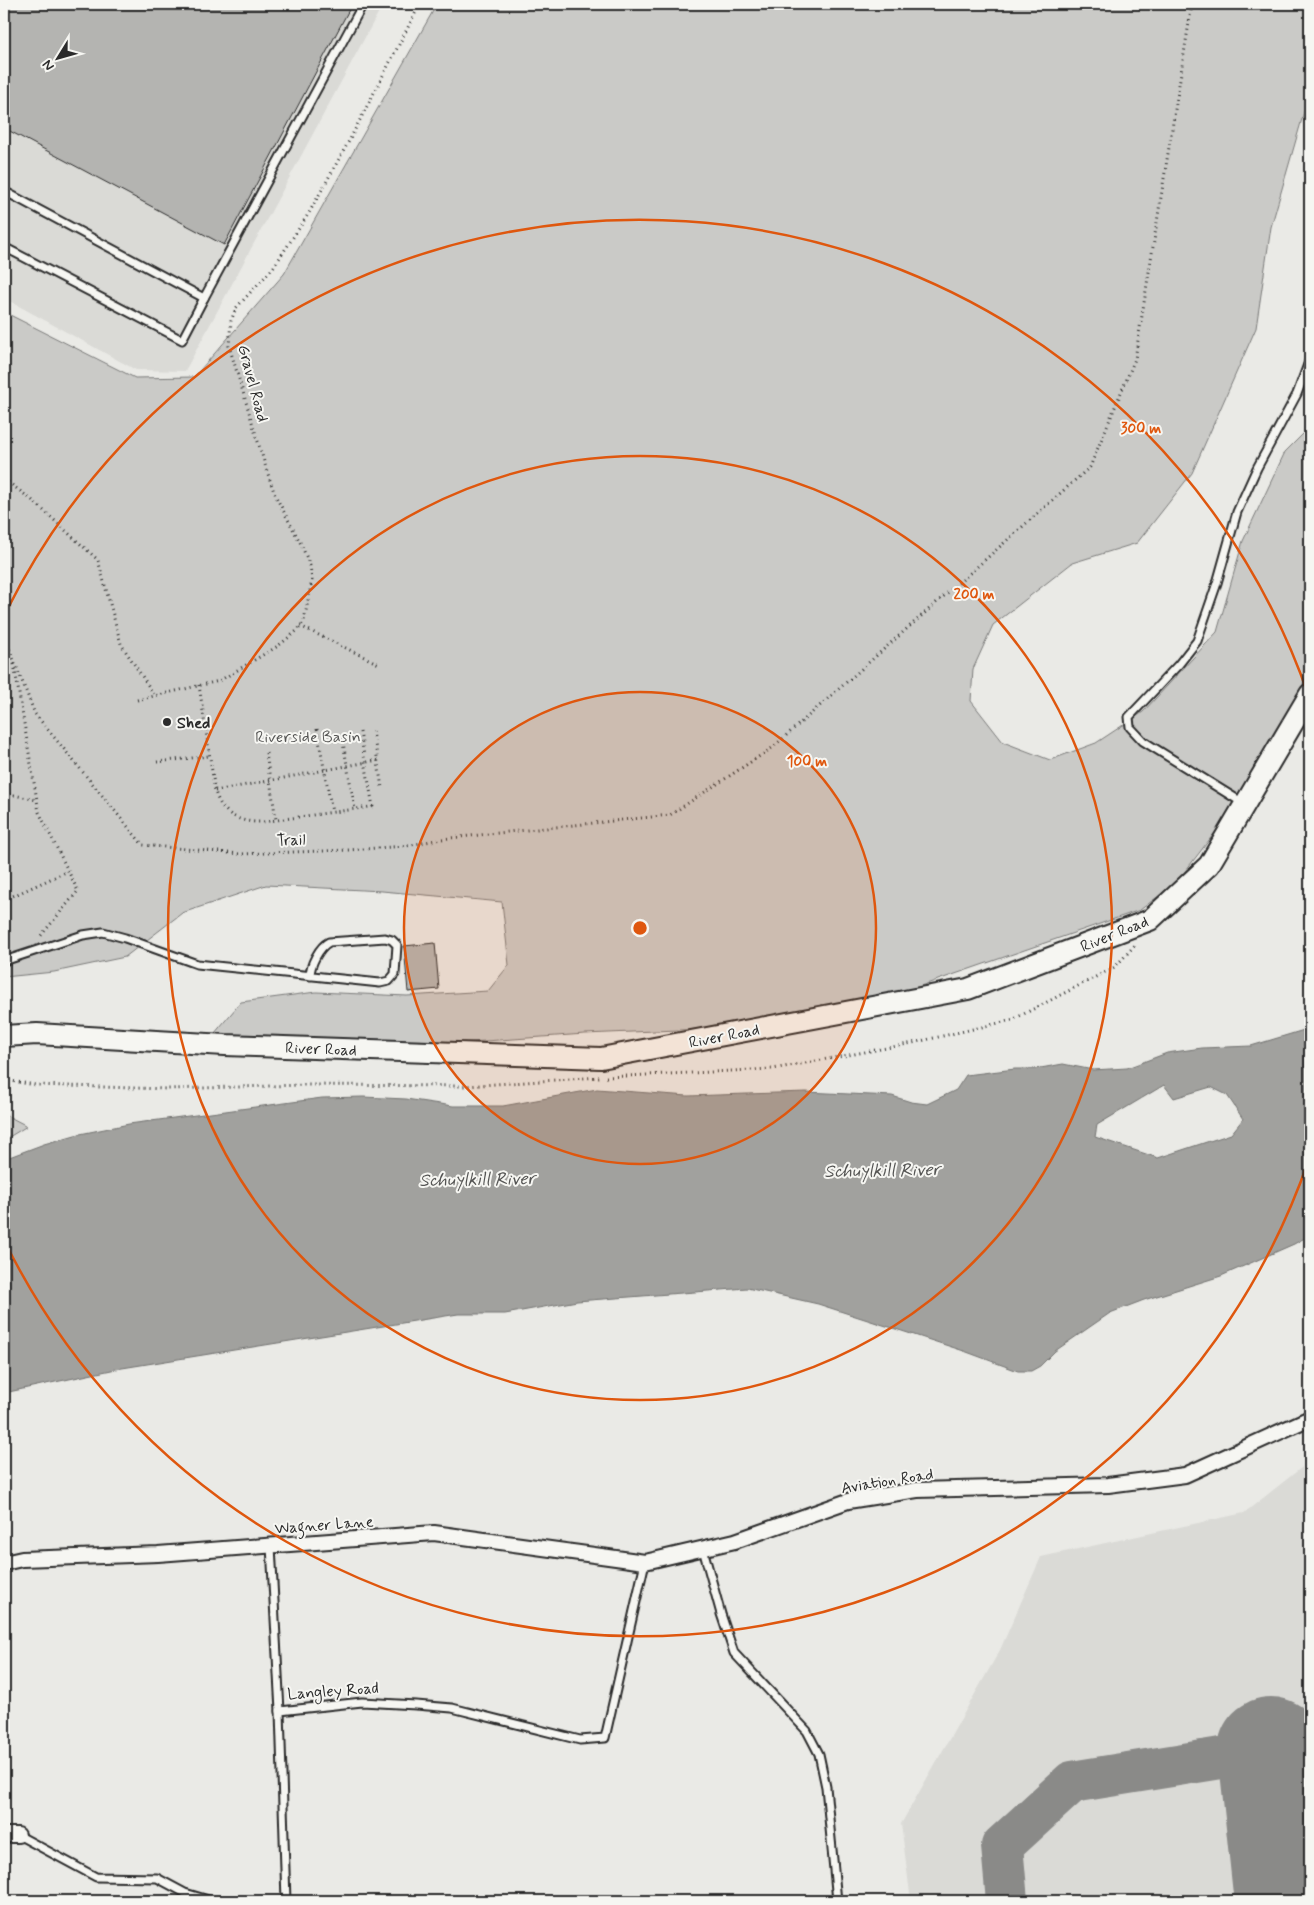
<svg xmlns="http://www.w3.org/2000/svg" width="1314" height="1905" font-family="Mynerve,sans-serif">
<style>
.built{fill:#dadad6}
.green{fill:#cacac7;stroke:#7a7a79}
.water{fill:#a1a19e;stroke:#727270;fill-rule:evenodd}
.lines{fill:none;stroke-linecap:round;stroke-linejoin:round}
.taxiway{stroke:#8a8a88;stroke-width:42}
.runway{stroke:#8a8a88;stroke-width:106}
.building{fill:#b4b4b1;stroke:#2b2b2b}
.lane-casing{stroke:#2b2b2b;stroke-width:11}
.street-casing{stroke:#2b2b2b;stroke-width:18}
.secondary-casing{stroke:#2b2b2b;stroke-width:24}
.path{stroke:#2b2b2b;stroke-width:3;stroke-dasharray:1 4;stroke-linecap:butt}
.lane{stroke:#f6f6f2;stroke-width:7}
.street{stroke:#f6f6f2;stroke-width:14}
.secondary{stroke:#f6f6f2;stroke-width:20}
.ring{fill:none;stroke:#df570e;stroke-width:2.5}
.poi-dot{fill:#2b2b2b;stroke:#f6f6f2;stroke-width:2}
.labels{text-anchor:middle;stroke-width:4;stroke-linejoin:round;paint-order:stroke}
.street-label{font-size:16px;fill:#2b2b2b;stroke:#f6f6f2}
.poi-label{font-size:16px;font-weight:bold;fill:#2b2b2b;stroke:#f6f6f2;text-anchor:start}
.park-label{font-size:16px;fill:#535352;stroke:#f6f6f2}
.water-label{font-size:18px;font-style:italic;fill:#545453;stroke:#f6f6f2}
.centre{fill:#df570e;stroke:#f6f6f2;stroke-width:2.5}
.ring-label{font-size:15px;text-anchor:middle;font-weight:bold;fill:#df570e;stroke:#f6f6f2;stroke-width:4;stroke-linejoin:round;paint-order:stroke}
</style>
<rect width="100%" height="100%" fill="#eaeae6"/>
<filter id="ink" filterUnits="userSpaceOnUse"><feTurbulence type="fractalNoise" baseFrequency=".02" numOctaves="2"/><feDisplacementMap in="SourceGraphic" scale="10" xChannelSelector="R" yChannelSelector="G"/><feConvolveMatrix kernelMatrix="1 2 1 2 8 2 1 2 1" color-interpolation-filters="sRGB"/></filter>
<g filter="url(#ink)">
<g class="built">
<path d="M4 4H383L185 371 136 370 4 298Z"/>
<path d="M1310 1461V1901H911L901 1824 1000 1650 1041 1557 1244 1513Z"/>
</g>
<g class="green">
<path d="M437 4H1310V91L1271 227 1256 328 1192 473 1137 543 1072 563 993 625 973 669 971 701 1003 742 1050 760 1096 743 1143 712 1217 632 1243 541 1285 452 1310 427V677L1276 733 1257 778 1176 883 1140 910 857 1008 725 1028 585 1034 442 1044 310 1040 214 1034 241 1002 316 992 407 996 488 991 509 965 502 902 382 891 266 885 182 913 125 957 54 972 4 977V312L135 378 194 377 284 274Z"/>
<path d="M4 1114 27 1126 4 1140Z"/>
</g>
<path class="water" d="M1304 1030 1310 1031V1235L1294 1244 1221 1276 1144 1300 1110 1313 1055 1351 1040 1366 1031 1371H1018L964 1351 818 1304 747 1288 577 1301 505 1314H458L116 1369 4 1393V1159L44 1144 75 1135 129 1124 322 1098 363 1097 406 1099 453 1106H503L597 1089 688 1096 806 1092 892 1096 911 1102 927 1104 956 1090 966 1075 1015 1069H1035L1063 1064 1093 1070 1127 1068 1167 1053 1202 1048 1251 1046ZM1164 1085 1174 1098 1211 1087 1227 1095 1243 1119 1231 1134 1158 1158 1095 1137 1097 1125Z"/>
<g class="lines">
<path class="taxiway" d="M1007 1901 1002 1846 1072 1782 1271 1750 1310 1749"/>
<path class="runway" d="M1271 1750 1287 1901"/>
</g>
<g class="building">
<path d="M4 4H352L224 245 4 128Z"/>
<path d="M435 943 439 989 408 992 404 946Z"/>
</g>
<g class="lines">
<defs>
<g id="lane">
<path d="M4 191 204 298 363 4"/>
<path d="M4 247 182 340 204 298"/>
<path d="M1243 803 1143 741 1130 727 1129 717 1179 664 1197 641 1217 583 1237 512 1257 468 1297 394 1310 359"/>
<path d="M4 961 83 935 103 932 125 938 197 964 380 983 389 981 395 974 397 945 392 940 385 938 329 942C319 947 310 965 310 976"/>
<path d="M271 1546 280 1711"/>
<path d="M703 1549 721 1614 734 1653 807 1731 819 1754 826 1787 837 1901"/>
<path d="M18 1835 96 1877 157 1878 185 1893 212 1901"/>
<path d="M286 1901 280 1711 362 1702 416 1705 452 1708 580 1740 605 1738 645 1562"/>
</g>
<g id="street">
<path d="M4 1563 22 1559 158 1554 434 1533 645 1562 735 1541 848 1501 917 1490 1108 1485 1185 1475 1310 1418"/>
<path d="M4 1835H18"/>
</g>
<path id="secondary" d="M4 1036 37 1034 225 1045 601 1058 968 989 1150 920 1209 865 1310 694"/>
</defs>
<use href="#lane" class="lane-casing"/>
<use href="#street" class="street-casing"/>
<use href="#secondary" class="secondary-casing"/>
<g class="path">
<path d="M4 479 32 500 98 560 121 644 155 696"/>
<path d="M300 626 379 664"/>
<path d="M4 635 35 714 143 845 240 854 348 850 406 846 441 839 670 815 772 748 1090 467 1135 359 1192 4"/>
<path d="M14 664 39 812 78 891 39 938"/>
<path d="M199 685 215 791C221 814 239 823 263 822L377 806"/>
<path d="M137 700 219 681 278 646 298 630 304 621 312 580 310 566 301 544 275 495 266 468 229 346 231 321 236 308 273 268 309 213 349 141 420 4"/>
<path d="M317 729 332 812"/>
<path d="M373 731 382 788"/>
<path d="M360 732 373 807"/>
<path d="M342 737 355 809"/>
<path d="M266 753 276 820"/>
<path d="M157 762 209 756"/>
<path d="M215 791 378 760"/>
<path d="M4 793 37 800"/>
<path d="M4 900 68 871"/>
<path d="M606 1077 773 1069 908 1044 1012 1020 1115 967 1135 945"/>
<path d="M4 1080 36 1085 168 1089 304 1085 466 1086 600 1077"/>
</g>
<use href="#lane" class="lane"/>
<use href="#street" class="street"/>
<use href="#secondary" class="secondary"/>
</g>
</g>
<circle cx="640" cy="928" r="236" fill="#df570e" fill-opacity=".12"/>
<g class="ring">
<circle cx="640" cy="928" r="236"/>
<circle cx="640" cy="928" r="472"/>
<path d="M1309 1159A708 708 0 0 1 6 1244M6 612A708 708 0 0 1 1309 697"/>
</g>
<circle class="poi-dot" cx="167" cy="722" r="5"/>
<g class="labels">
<g class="street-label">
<text transform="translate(254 383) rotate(75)" y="6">Gravel Road</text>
<text transform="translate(291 839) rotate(-2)" y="6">Trail</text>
<text transform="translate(1114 933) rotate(-22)" y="6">River Road</text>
<text transform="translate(724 1035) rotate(-11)" y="6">River Road</text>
<text transform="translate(321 1048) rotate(2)" y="6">River Road</text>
<text transform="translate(887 1480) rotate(-9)" y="6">Aviation Road</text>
<text transform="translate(324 1524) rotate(-4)" y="6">Wagner Lane</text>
<text transform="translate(333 1690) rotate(-4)" y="6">Langley Road</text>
</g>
<g class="poi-label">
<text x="177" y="728">Shed</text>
</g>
<g class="park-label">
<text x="308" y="742">Riverside Basin</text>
</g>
<g class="water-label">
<text transform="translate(882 1170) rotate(-1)" y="6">Schuylkill River</text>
<text transform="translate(477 1179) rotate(-1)" y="6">Schuylkill River</text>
</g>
</g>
<circle cx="640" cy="928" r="8" class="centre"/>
<g class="ring-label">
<text x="1141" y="433">300 m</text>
<text x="974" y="599">200 m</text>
<text x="807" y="766">100 m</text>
</g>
<rect width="1314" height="1905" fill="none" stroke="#f6f6f2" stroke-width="20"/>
<rect x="10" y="10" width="1294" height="1885" fill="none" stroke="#2b2b2b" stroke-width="2" filter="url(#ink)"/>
<g transform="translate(58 58) rotate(233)" stroke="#f6f6f2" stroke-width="4" paint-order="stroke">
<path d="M0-4L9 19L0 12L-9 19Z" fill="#2b2b2b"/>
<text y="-8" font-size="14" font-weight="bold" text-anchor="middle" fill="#2b2b2b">N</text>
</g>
</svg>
